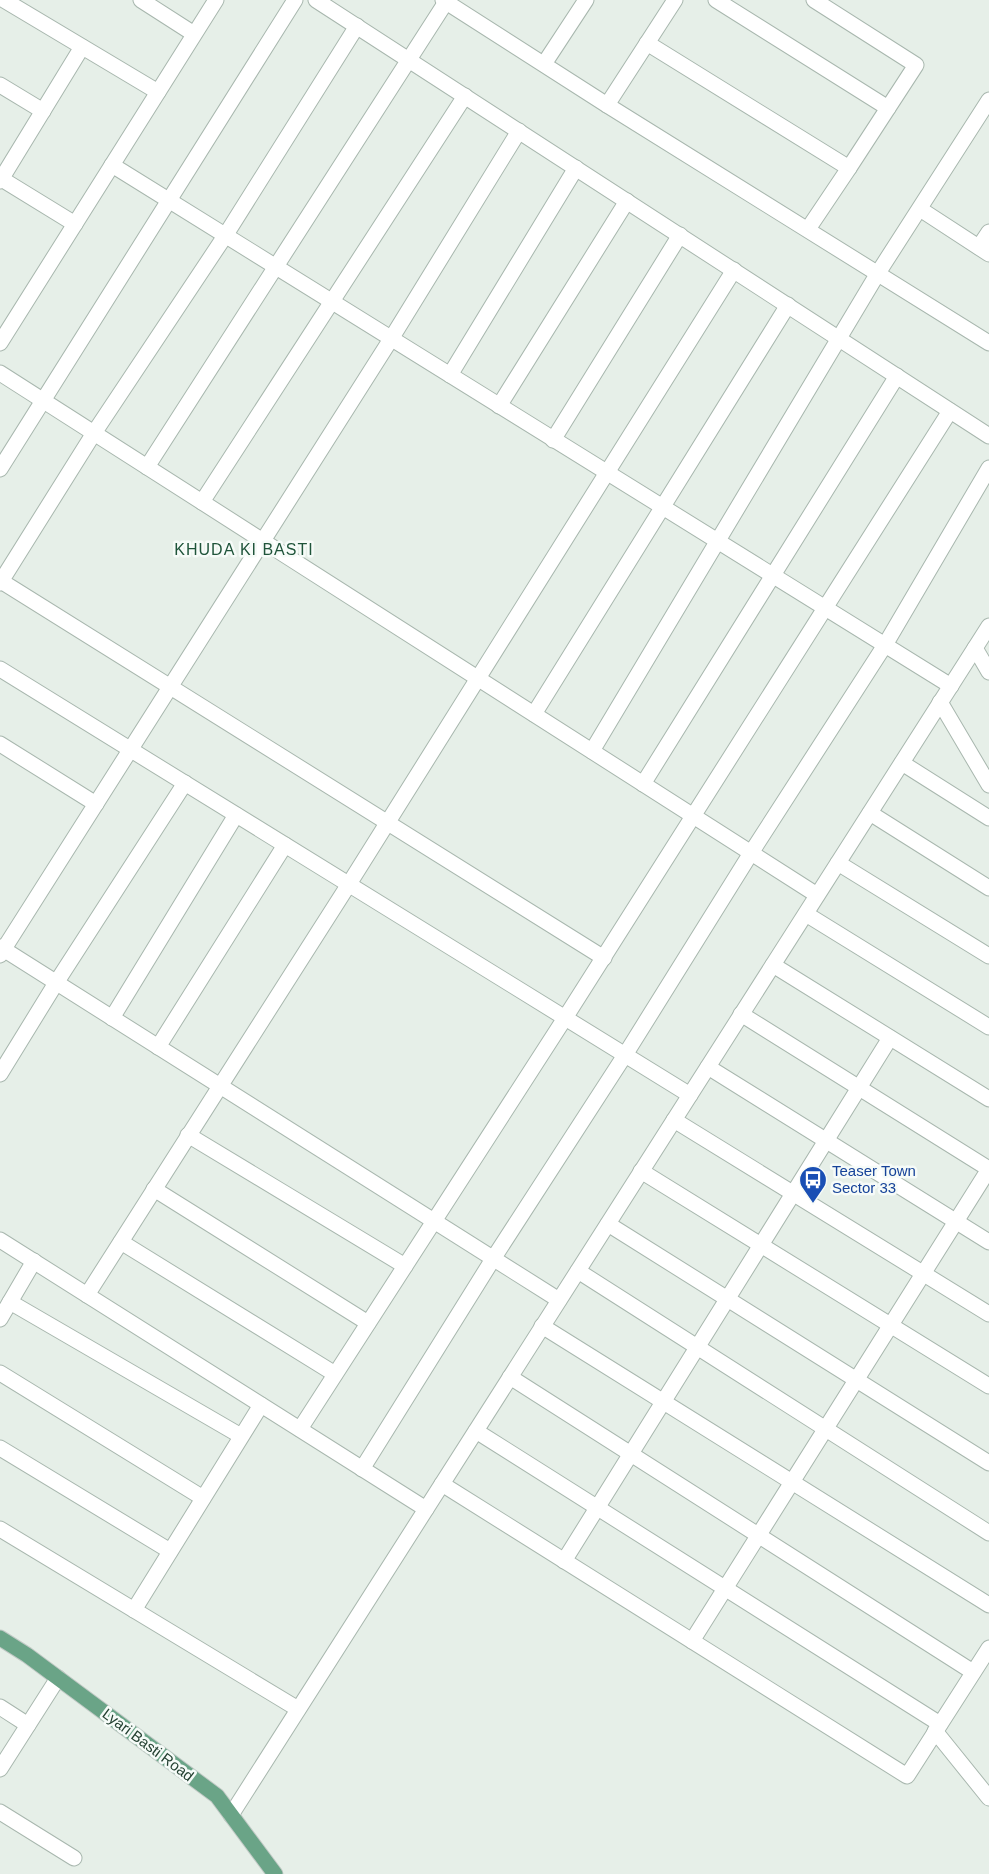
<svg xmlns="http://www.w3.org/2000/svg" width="989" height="1874" font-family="Helvetica,sans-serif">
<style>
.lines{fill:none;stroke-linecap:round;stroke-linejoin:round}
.minor-casing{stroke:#a8b7ae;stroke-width:17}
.major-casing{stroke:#c2cac6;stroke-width:17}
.minor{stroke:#fff;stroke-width:15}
.major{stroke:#6aa487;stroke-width:15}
.labels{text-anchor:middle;stroke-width:5;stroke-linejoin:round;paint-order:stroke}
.transit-label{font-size:15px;fill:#164399;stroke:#f6fbf8;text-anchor:start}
.street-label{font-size:15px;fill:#244132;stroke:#f6fbf8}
.neighbourhood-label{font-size:16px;letter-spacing:1px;fill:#1f543a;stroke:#f6fbf8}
</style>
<rect width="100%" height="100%" fill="#e6efe8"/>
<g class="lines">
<defs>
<g id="minor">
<path d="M4 0 158 92"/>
<path d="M141 0 194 34"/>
<path d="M316 0 989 436"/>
<path d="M443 0 607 105 989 343"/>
<path d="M716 0 888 108"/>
<path d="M814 0 916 65 849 168"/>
<path d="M647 43 849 168 808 229"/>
<path d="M544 64 586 0"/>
<path d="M0 85 43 111"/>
<path d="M607 105 675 0"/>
<path d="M112 165 951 686"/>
<path d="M0 178 75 224"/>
<path d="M0 181 82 47"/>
<path d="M920 209 989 254"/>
<path d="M979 247 989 232"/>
<path d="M0 343 216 0"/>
<path d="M0 373 817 895"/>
<path d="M450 375 576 168"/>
<path d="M499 406 627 201"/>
<path d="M553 440 680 235"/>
<path d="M147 467 446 2"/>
<path d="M0 469 295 0"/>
<path d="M202 502 465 96"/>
<path d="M1 581 604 958"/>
<path d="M0 583 94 433 225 236 357 26"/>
<path d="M975 648 989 672"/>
<path d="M0 669 690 1095"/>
<path d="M940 702 989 785"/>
<path d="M534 714 788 305"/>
<path d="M0 744 96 804"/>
<path d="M592 751 878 273 989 100"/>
<path d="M902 763 989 818"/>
<path d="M643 784 897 376"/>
<path d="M870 813 989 888"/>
<path d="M838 863 989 956"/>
<path d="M806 914 989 1027"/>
<path d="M0 947 559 1300"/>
<path d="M0 955 391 339 519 131"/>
<path d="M773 965 989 1099"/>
<path d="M112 1018 236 815"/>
<path d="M158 1047 285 845"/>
<path d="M708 1067 989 1242"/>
<path d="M0 1074 56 983 185 783"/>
<path d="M674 1120 989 1314"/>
<path d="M188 1135 405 1266"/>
<path d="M641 1171 989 1386"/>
<path d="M154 1189 368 1323"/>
<path d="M608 1224 989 1463"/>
<path d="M0 1240 426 1509"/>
<path d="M121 1242 335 1374"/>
<path d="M578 1271 989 1533"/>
<path d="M87 1295 349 884 734 270"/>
<path d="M10 1302 241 1436"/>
<path d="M0 1319 34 1261"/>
<path d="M542 1326 989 1605"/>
<path d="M0 1373 203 1498"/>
<path d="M510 1377 973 1672"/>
<path d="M300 1429 565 1018 950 411"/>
<path d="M476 1431 940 1724"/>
<path d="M0 1448 170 1551"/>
<path d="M362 1469 493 1259 625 1055 751 853 885 645 989 468"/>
<path d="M442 1484 907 1776 989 1648"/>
<path d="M0 1529 298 1709"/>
<path d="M564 1561 890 1038"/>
<path d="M134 1610 261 1405"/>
<path d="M692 1641 989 1169 741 1014"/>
<path d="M0 1707 28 1725"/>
<path d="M935 1731 989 1798"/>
<path d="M0 1769 58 1678"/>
<path d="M0 1812 74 1858"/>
<path d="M231 1815 989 626"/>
</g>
<path id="major" d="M0 1638 27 1655 217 1796 275 1874"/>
</defs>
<use href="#minor" class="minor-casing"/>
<use href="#major" class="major-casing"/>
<use href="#minor" class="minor"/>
<use href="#major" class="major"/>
</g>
<defs>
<symbol id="bus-pin" viewBox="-11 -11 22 30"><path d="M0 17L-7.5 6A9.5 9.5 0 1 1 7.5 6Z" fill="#1a4fb4" stroke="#f6fbf8"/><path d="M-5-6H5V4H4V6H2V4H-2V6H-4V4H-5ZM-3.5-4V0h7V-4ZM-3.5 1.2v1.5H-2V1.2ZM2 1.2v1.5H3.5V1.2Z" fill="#fff"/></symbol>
</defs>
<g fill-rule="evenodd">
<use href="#bus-pin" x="797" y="1164" width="32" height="43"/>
</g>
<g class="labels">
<g class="transit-label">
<text x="832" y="1176">Teaser Town<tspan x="832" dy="17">Sector 33</tspan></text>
</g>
<g class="street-label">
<text transform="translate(148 1745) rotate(37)" y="5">Lyari Basti Road</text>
</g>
<g class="neighbourhood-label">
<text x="244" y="555">KHUDA KI BASTI</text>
</g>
</g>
</svg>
